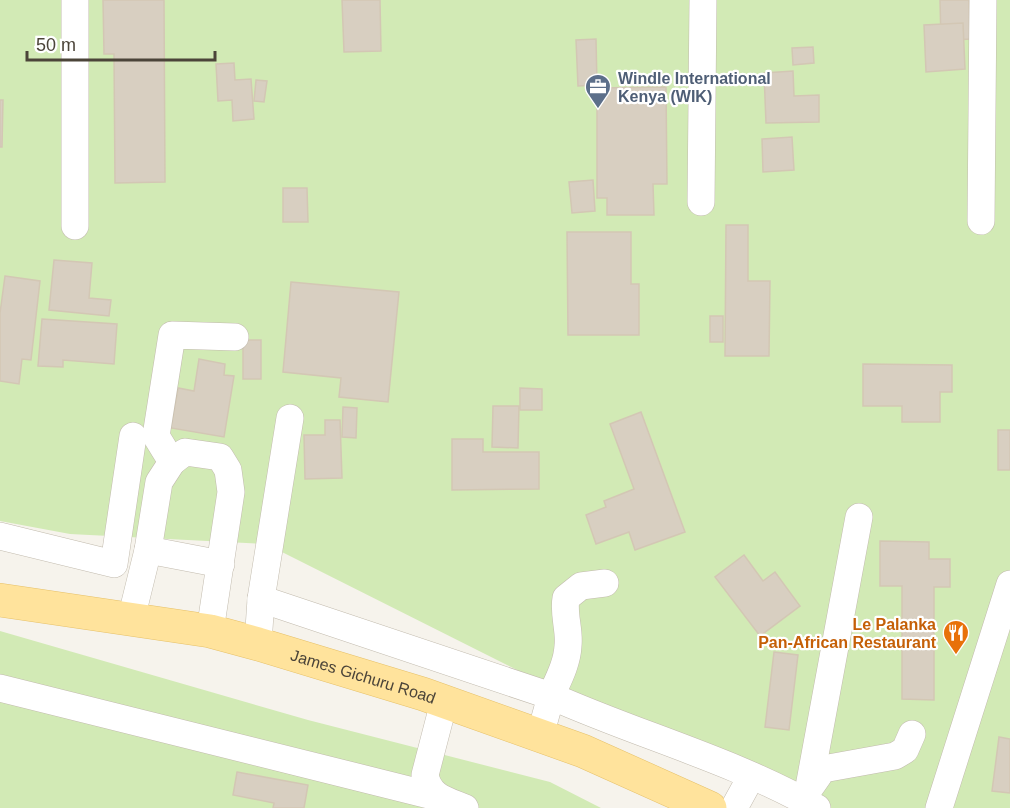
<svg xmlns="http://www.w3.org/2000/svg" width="1010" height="808" font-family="Helvetica,sans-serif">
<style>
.green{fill:#d2eab5}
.building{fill:#d8cfc1;stroke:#d3c7b4;stroke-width:1.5}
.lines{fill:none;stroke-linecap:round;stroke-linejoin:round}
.minor-casing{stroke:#c2bbae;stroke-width:28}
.major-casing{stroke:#e6c16a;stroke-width:34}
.minor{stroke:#fff;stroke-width:27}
.major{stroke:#ffe39c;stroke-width:33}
.labels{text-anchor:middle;stroke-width:4.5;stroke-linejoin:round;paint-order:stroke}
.service-label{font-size:16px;font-weight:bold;fill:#4e5e75;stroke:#fff;text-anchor:start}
.food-label{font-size:16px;font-weight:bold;fill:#c56008;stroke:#fff;text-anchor:end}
.street-label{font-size:16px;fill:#4b4439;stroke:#fff}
</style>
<rect width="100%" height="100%" fill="#f6f3ec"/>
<g class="green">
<path d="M0 0H1010V808H792L266 544 70 534 0 521Z"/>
<path d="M0 631 308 720 550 782 601 808H0Z"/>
</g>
<g class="building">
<path d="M103 0H164L165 182 115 183 114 54H104Z"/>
<path d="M342 0H380L381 51 344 52Z"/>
<path d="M940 0H969L970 39 941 41Z"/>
<path d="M963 23 965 69 926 72 924 25Z"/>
<path d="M596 39 597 85 578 86 576 40Z"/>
<path d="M813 47 814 63 793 65 792 48Z"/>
<path d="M234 63 235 80 251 79 254 119 233 121 232 100 218 101 216 64Z"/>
<path d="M793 71 794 96 819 95V122L766 123 764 73Z"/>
<path d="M256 80 267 81 264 102 254 101Z"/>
<path d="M666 87 667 184H653L654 215H607V198H597V88Z"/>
<path d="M0 100H3L2 147H0Z"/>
<path d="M792 137 794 170 763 172 762 139Z"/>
<path d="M593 180 595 211 572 213 569 182Z"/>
<path d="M283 188H307L308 222H283Z"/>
<path d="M726 225H748V281H770L769 356H725Z"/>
<path d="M567 232H631V284H639V335H568Z"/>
<path d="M54 260 92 263 89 298 111 300 109 316 49 310Z"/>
<path d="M5 276 40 281 31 360 22 359 19 384 0 381V313Z"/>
<path d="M291 282 399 292 388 402 339 397 341 378 283 372Z"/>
<rect x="710" y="316" width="13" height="26"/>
<path d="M42 319 117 324 114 364 63 360V367L38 366Z"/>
<rect x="243" y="340" width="18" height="39"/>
<path d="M199 359 225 364 224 375 234 376 224 437 171 428 178 388 194 391Z"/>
<path d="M863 364 952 365V392H940V422H902V406H863Z"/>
<path d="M520 388 542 389V410H520Z"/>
<path d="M493 406H519L518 448 492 447Z"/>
<path d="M343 407 357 408 356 438 342 437Z"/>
<path d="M641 412 685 532 635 550 629 532 596 544 586 515 606 507 604 501 634 489 610 424Z"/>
<path d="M325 420H340L342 478 305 479 304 435H325Z"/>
<rect x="998" y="430" width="12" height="40"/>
<path d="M452 439H483V452H539V489L452 490Z"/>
<path d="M880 541 929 542V559H950V587H934V700L902 699V586H880Z"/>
<path d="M744 555 763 581 775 572 800 606 760 636 715 577Z"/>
<path d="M774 652 798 655 789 730 765 727Z"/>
<path d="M999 737 1010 739V793L992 791Z"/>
<path d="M237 772 308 785 304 808H273L274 803 233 795Z"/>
</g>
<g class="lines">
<defs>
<g id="minor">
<path d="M75 0V226"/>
<path d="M701 202 703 0"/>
<path d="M981 221 983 0"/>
<path d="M172 462 156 436 172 335 235 337"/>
<path d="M0 536 114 564 133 436"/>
<path d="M148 550 221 564"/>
<path d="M605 583 581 586 566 598C563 615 570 630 568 646 567 664 558 680 551 696 638 735 733 760 817 808"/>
<path d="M261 599 551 696 540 736"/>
<path d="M131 619 148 550 159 482 172 462 185 452 220 457 228 470 231 492 210 631"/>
<path d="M258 644 261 599 290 418"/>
<path d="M0 688 437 797"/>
<path d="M444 702 425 775C429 797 446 800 465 808"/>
<path d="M809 787 859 517"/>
<path d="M809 789 823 769 895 756 905 750 912 734"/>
<path d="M734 808 751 777"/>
<path d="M939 808 1010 584"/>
</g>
<g id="major">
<path id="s1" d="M0 600 210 631 258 644 423 694 583 751 710 808"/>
</g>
</defs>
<use href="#minor" class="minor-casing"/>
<use href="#major" class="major-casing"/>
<use href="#minor" class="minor"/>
<use href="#major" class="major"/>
</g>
<defs>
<symbol id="office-pin" viewBox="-11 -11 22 30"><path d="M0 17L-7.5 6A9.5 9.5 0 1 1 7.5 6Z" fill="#5c6f8a" stroke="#fff"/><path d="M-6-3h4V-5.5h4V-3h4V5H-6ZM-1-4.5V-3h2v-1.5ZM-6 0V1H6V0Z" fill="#fff"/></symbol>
<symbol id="restaurant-pin" viewBox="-11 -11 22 30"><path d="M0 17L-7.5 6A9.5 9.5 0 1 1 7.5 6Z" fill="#e8710a" stroke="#fff"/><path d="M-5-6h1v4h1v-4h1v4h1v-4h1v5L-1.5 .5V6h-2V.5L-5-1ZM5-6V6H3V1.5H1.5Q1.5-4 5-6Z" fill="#fff"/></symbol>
</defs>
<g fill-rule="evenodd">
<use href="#office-pin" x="583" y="72" width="30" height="40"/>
<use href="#restaurant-pin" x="941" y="618" width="30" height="40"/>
</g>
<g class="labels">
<g class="service-label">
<text x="618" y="84">Windle International<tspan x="618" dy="18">Kenya (WIK)</tspan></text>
</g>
<g class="food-label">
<text x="936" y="630">Le Palanka<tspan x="936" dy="18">Pan-African Restaurant</tspan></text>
</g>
<g class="street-label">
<text dy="6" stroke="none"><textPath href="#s1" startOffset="372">James Gichuru Road</textPath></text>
</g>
</g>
<path d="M27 51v9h188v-9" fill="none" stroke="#4b4439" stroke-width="3"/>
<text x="36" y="51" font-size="18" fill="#4b4439" stroke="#ffffff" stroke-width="4.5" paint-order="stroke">50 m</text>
</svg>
